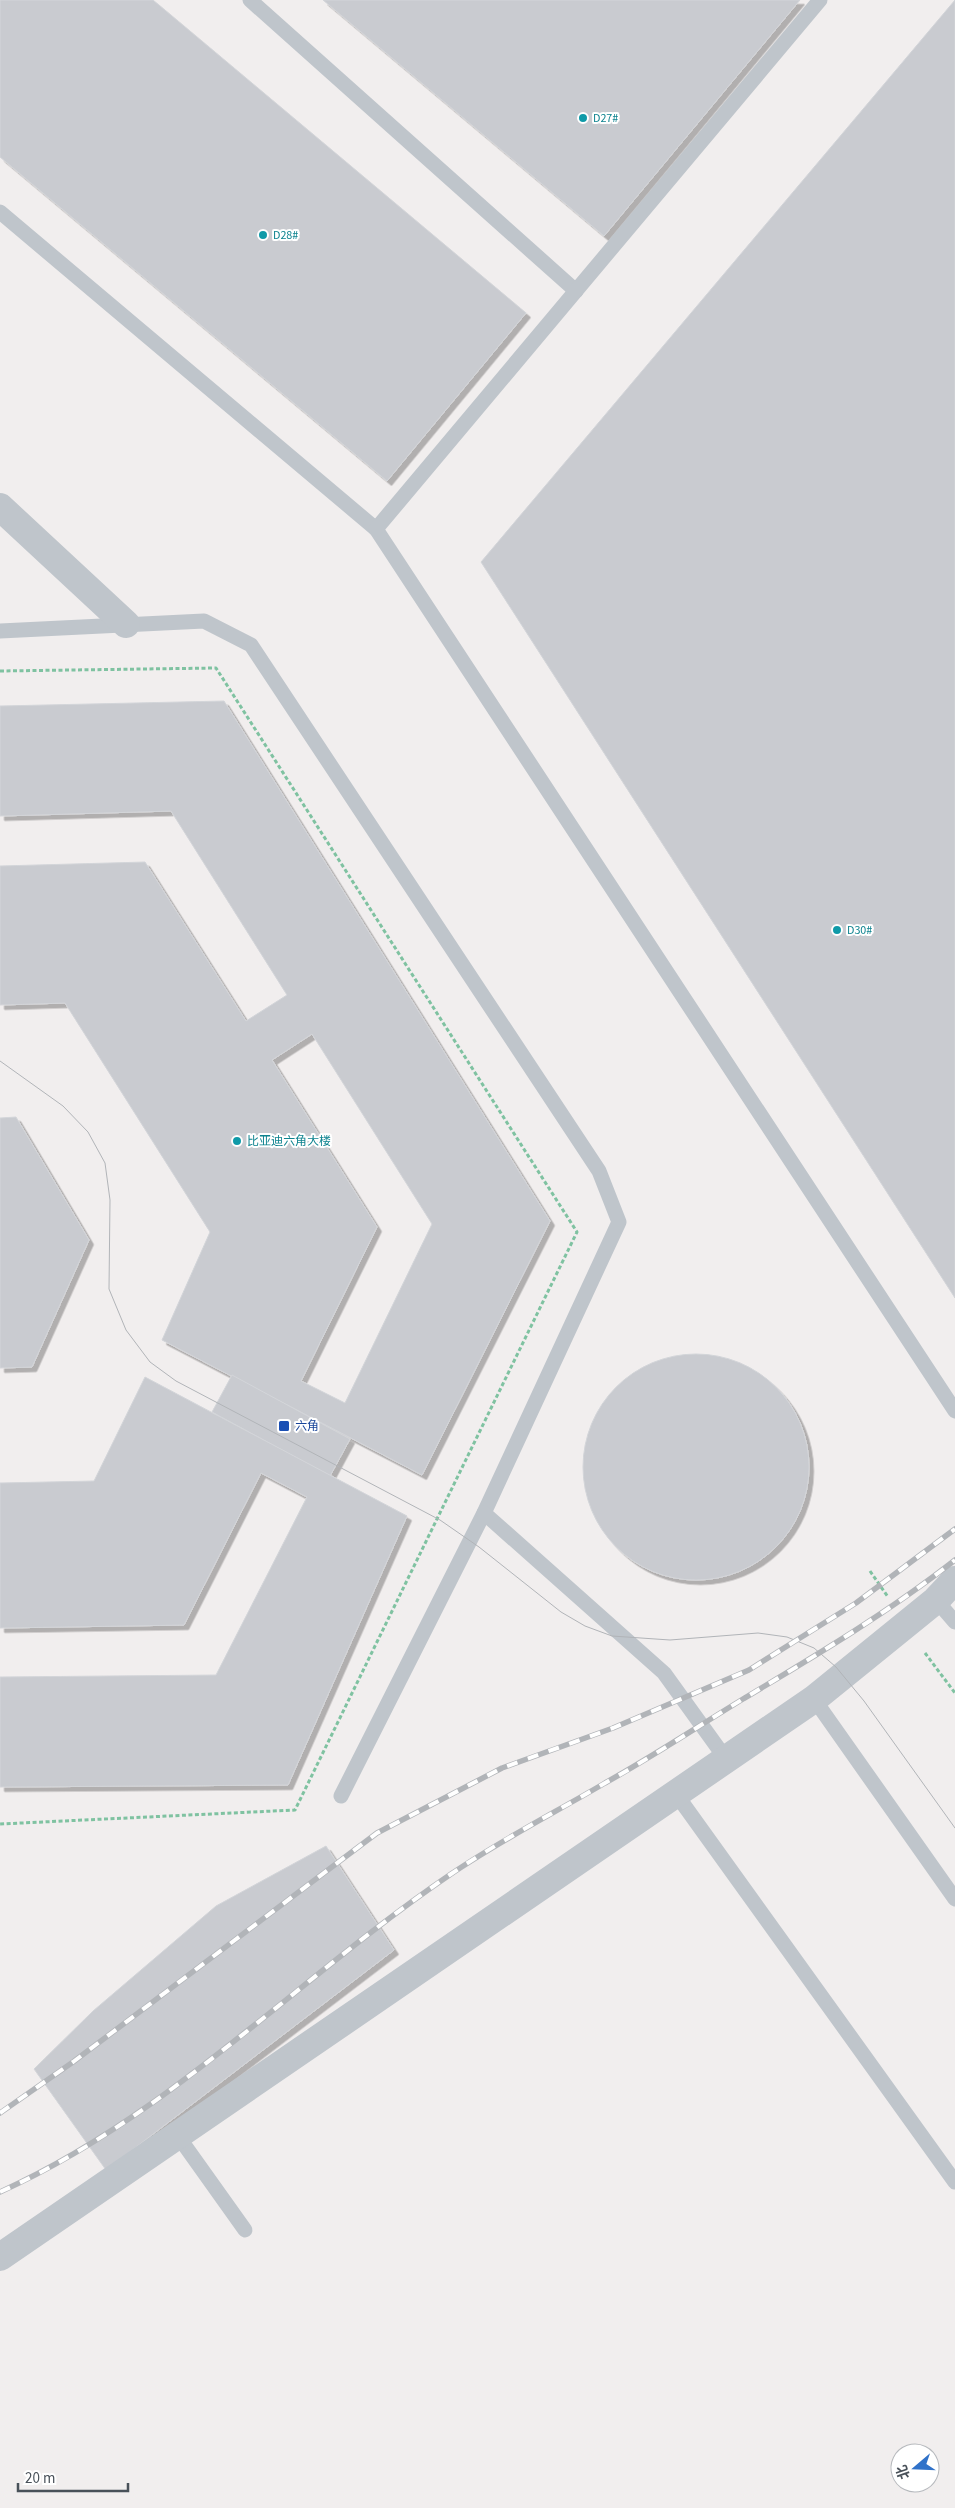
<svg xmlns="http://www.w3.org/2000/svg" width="955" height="2508" font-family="'Source Sans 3','Noto Sans SC',sans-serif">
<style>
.building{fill:#c9cbd0;stroke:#d3d5d9;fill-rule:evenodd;filter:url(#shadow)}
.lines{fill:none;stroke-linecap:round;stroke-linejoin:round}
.path{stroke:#7fc2a1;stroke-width:3;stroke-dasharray:4 2.5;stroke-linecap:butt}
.service{stroke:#bfc5cb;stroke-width:15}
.minor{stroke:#bfc5cb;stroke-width:28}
.tram{stroke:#b1b4b8;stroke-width:1}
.rail-casing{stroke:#b1b4b8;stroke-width:5.5}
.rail{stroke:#fff;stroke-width:4;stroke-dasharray:11;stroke-linecap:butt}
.culture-dot{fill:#0f9aa8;stroke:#fff;stroke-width:2}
.transit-dot{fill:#1a4fb4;stroke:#fff;stroke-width:2}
.labels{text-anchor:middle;stroke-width:4;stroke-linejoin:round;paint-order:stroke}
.culture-label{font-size:12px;fill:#0d838f;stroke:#fff;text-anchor:start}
.transit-label{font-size:12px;fill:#164399;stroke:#fff;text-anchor:start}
</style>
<defs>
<filter id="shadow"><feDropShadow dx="4.5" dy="4.5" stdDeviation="0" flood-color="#0004"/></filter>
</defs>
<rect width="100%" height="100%" fill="#f1eeee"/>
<g class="building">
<path d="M0 0H153L526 313 387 481 0 157Z"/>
<path d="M323 0H800L604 236Z"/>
<path d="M955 0V1298L481 562Z"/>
<path d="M224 701 550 1221 422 1475 162 1340 210 1232 65 1003 0 1005V866L145 862 246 1021 287 995 171 811 0 816V706ZM312 1034 432 1224 345 1403 301 1381 377 1227 272 1060Z"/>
<path d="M16 1117 89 1240 32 1367 0 1368V1118Z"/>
<circle cx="696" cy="1467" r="113"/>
<path d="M232 1375 350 1439 330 1476 212 1412Z"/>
<path d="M145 1377 407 1516 288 1785 0 1787V1677L216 1675 307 1497 261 1473 184 1625 0 1628V1483L94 1481Z"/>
<path d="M326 1846 394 1950 106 2170 34 2069 93 2011 216 1906Z"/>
</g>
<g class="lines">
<g class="path">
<path d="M0 671 216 668 577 1232 295 1810 0 1824"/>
<path d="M870 1571 888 1597"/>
<path d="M925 1653 955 1693"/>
</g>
<g class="service">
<path d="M250 0 576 291"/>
<path d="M0 212 376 529 955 1411"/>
<path d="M376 529 820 0"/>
<path d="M0 631 204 621 251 645 599 1171 619 1222 484 1513 341 1796"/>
<path d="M484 1513 664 1673 726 1759"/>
<path d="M936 1600 955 1622"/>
<path d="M814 1699 955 1899"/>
<path d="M676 1794 955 2182"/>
<path d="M178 2136 245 2230"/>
</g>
<g class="minor">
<path d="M0 507 126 624"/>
<path d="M0 2257 814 1699 936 1600 955 1580"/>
</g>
<path class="tram" d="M0 1061 63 1106 88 1132 105 1163 110 1200 109 1289 126 1330 150 1362 176 1381 440 1520 479 1547 561 1612 585 1626 612 1636 670 1640 758 1633 787 1637 814 1648 836 1667 864 1701 955 1828"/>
<defs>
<g id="rail">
<path d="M0 2113 73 2062 377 1833 502 1768 613 1728 749 1670 856 1603 955 1529"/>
<path d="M0 2192C169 2116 299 1977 451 1874 501 1840 554 1813 605 1783 652 1757 697 1727 743 1699 815 1656 889 1612 955 1560"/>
</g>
</defs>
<use href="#rail" class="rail-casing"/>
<use href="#rail" class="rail"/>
</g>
<g class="culture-dot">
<circle cx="583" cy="118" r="5"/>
<circle cx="263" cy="235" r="5"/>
<circle cx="837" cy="930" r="5"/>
<circle cx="237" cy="1141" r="5"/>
</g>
<rect class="transit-dot" x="278" y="1420" width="12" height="12" rx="2.5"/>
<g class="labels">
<g class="culture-label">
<text x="593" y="122">D27#</text>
<text x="273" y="239">D28#</text>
<text x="847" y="934">D30#</text>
<text x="247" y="1145">比亚迪六角大楼</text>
</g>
<g class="transit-label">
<text x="295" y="1430">六角</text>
</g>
</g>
<g transform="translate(915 2468) rotate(251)"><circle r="24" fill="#ffffff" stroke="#b6b9bd"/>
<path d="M0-4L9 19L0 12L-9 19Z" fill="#3072c9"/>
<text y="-8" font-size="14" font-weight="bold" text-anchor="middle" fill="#495159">北</text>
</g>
<path d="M18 2483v8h110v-8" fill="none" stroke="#495159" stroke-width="2.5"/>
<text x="25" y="2483" font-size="15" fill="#495159" stroke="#ffffff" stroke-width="4" paint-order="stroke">20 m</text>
</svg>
